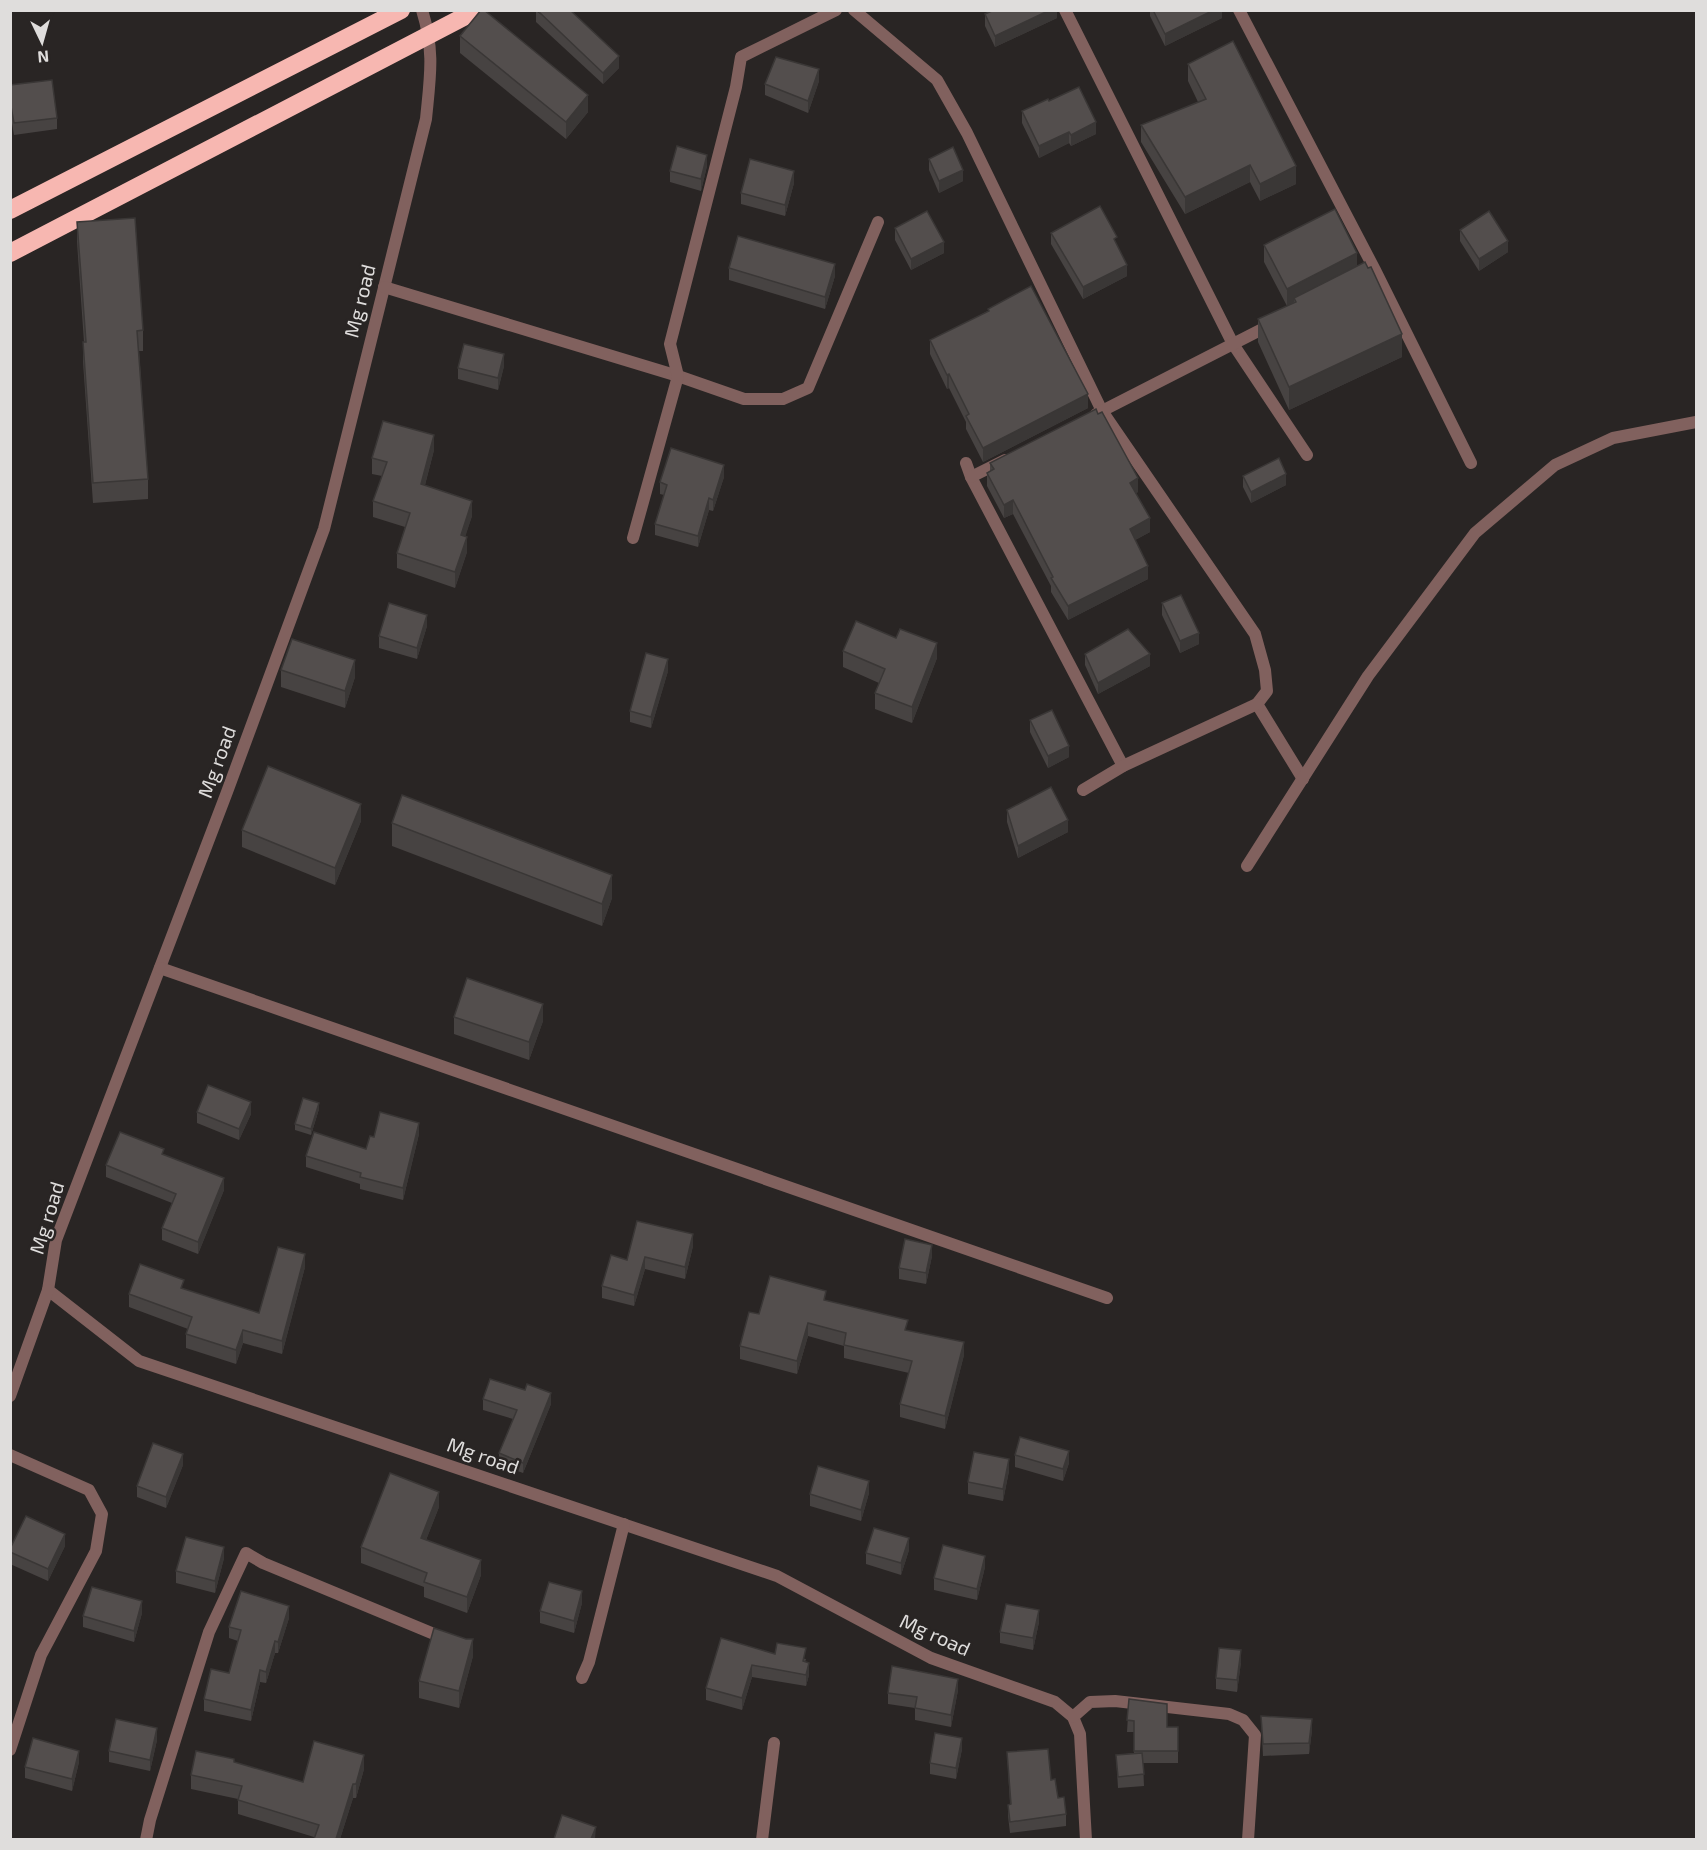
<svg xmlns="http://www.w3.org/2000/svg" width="1707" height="1850" font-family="'Exo 2',sans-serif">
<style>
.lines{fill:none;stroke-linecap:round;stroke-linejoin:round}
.street{stroke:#81615e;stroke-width:12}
.highway{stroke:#f7b7b1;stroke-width:18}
.wall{fill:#474342}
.shaded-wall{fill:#3a3736}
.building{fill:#534e4d;stroke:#3a3736;stroke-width:1.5}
.labels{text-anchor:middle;stroke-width:5;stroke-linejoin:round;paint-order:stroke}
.street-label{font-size:20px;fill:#dfdddc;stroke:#292524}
</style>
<rect width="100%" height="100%" fill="#292524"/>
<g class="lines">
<g class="street">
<path d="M422 10C435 52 430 77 426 119L324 529 227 792 56 1240 48 1290 139 1361 777 1576 931 1658 1055 1702 1073 1717 1080 1734 1086 1840"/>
<path d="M854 10 937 80 967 133 1102 411 1255 634 1265 670 1267 691 1257 704 1303 779"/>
<path d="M1065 10 1233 344 1307 455"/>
<path d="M1239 10 1375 270 1471 463"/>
<path d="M384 287 678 376 744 399H783L808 388 878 222"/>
<path d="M1096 414 1270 325"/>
<path d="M966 463 971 477 1123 766"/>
<path d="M971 477 1005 460"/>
<path d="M633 538 678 376 670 344 736 87 741 57 836 10"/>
<path d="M1083 790 1123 766 1257 704"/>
<path d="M1247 866 1368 676 1475 533 1555 465 1613 438 1696 422"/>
<path d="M160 968 1107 1298"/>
<path d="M10 1396 48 1290"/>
<path d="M10 1455 89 1490 102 1514 96 1551 41 1655 10 1750"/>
<path d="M582 1678 589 1662 624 1524"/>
<path d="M1073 1717 1090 1702 1115 1701 1229 1714 1243 1720 1255 1735 1248 1840"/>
<path d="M146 1840 150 1820 209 1632 246 1553 263 1563 446 1639"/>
<path d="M762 1840 774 1743"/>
</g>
<g class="highway">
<path d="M10 210 401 10"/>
<path d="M10 253 477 10"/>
</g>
</g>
<g class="wall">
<path d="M1057 10V18L995 47 985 26V14Z"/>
<path d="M1150 10H1222V18L1165 46 1150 16Z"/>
<path d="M536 11 619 68 603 84 536 22Z"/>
<path d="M460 36 588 112 566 139 460 53Z"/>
<path d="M1188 64 1296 184 1260 201 1250 182 1185 214 1141 142V125L1198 102 1188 81Z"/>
<path d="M819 81 808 113 765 95V84Z"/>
<path d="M10 85 57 118V129L14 135 10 112Z"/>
<path d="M1049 101 1096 134 1071 146 1069 143 1039 158 1022 123V111Z"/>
<path d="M929 159 963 181 939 193 929 170Z"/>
<path d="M707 166 701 191 670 182V171Z"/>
<path d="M794 183 785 216 741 204V193Z"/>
<path d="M77 222 143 330V351H139L148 479V499L93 503 83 362V342H84L77 242Z"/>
<path d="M895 228 944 253 911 270 895 240Z"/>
<path d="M1460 230 1508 252 1479 271 1460 241Z"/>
<path d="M1051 233 1117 245 1127 276 1083 299 1051 244Z"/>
<path d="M1264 245 1357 266 1402 357 1289 410 1258 342V319L1287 306 1264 262Z"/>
<path d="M729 268 835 276 825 309 729 280Z"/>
<path d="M988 309 1088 408 983 462 966 429V422L949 388 947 389 930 354V340L988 311Z"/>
<path d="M504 366 498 390 458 379V368Z"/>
<path d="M434 450 425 485 472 516 465 536 467 552 455 588 397 568V553L405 527 373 517V501L382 476 372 474V458Z"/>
<path d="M990 463 1138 492 1136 493 1150 532 1135 540 1148 579 1068 620 1051 592V586L1013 514 1004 518 987 486V473L990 471Z"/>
<path d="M1243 476 1286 485 1251 503 1243 487Z"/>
<path d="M724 477 713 511 709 510 698 547 655 535V524L664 495 660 494V482Z"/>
<path d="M1162 603 1199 644 1180 653 1162 615Z"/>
<path d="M427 626 417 659 379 648V636Z"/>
<path d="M843 651 937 658 912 723 875 709V693L879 683 843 667Z"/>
<path d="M1085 654 1150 666 1098 694 1085 665Z"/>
<path d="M281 670 355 677 345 708 281 687Z"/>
<path d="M668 671 651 728 630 722V711Z"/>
<path d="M1030 720 1069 757 1048 768 1030 732Z"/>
<path d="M1007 810 1068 832 1018 858 1007 822Z"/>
<path d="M361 821 335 885 242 847V830Z"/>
<path d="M392 823 612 898 602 926 392 846Z"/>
<path d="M454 1017 543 1021 529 1060 454 1034Z"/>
<path d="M319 1109 311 1135 295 1130V1124Z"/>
<path d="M197 1112 251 1114 239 1140 197 1123Z"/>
<path d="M419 1134 403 1200 360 1189V1184L306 1167V1156L366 1149 374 1137Z"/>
<path d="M164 1155 224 1190 198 1254 162 1240V1228L172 1203 106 1177V1165Z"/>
<path d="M693 1246 685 1279 645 1269 634 1306 602 1298V1286L627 1260Z"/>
<path d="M932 1256 926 1284 899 1279V1268Z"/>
<path d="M305 1267 282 1354 243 1343 236 1364 186 1348V1334L188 1329 129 1307V1294L184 1289 259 1313Z"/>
<path d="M826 1301 908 1331 964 1355 945 1429 900 1417V1404L909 1373 844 1358V1346L808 1336 797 1374 740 1359V1346L759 1314Z"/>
<path d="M483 1399 551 1404 523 1473 499 1464V1453L513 1419 483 1410Z"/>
<path d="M1015 1455 1069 1463 1063 1481 1015 1467Z"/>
<path d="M183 1465 166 1508 137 1497V1486Z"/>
<path d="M1009 1471 1003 1501 968 1494V1482Z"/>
<path d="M869 1493 861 1521 810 1506V1494Z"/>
<path d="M439 1507 426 1540 481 1575 467 1613 424 1597V1587L361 1563V1547Z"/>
<path d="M65 1546 48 1581 10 1564V1552Z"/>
<path d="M909 1550 901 1575 866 1564V1553Z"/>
<path d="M224 1558 215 1593 176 1583V1571Z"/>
<path d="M985 1567 977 1600 934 1590V1578Z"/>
<path d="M582 1603 574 1633 540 1623V1611Z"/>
<path d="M142 1613 134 1642 83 1627V1616Z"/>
<path d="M289 1618 278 1653H275L266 1683 260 1682 251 1721 204 1711V1699L229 1673 238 1641 229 1638V1627Z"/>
<path d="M1039 1622 1033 1650 1000 1643V1632Z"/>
<path d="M775 1654 806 1659 805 1662 809 1675 806 1686 752 1677 742 1710 706 1700V1688Z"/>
<path d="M473 1656 459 1708 419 1698V1681Z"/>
<path d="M1241 1662 1237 1692 1216 1689V1678Z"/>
<path d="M958 1690 951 1727 915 1720V1708L888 1704V1693Z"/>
<path d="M1129 1699 1167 1727H1178V1763H1143L1144 1786 1118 1788 1116 1755 1134 1753V1732H1127Z"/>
<path d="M1261 1716 1312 1730 1309 1754 1263 1756Z"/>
<path d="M157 1740 150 1771 109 1762V1751Z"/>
<path d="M962 1749 956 1779 930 1774V1763Z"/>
<path d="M1007 1752 1051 1780 1066 1814V1826L1010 1833 1008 1816V1805L1010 1804Z"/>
<path d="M79 1762 72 1791 25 1778V1767Z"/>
<path d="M234 1762 303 1782 364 1769 356 1798H353L340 1839H314V1837L238 1814V1799L191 1789V1775Z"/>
</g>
<g class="shaded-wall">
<path d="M1050 10H1057V18L995 47V36Z"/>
<path d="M1214 10H1222V18L1165 46V34Z"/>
<path d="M619 56V68L603 84V73Z"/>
<path d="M819 69V81L808 113V101Z"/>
<path d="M588 95V112L566 139V122Z"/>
<path d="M1096 122V134L1071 146V135Z"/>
<path d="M1069 132V143L1039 158V146Z"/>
<path d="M707 155V166L701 191V179Z"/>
<path d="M1250 165V182L1185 214V197Z"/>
<path d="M1296 166V184L1260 201V184Z"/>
<path d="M963 170V181L939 193V181Z"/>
<path d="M794 171V183L785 216V205Z"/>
<path d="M1508 241V252L1479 271V259Z"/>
<path d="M944 242V253L911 270V259Z"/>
<path d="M1357 253V270L1294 298V302L1287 306V289Z"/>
<path d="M835 264V276L825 309V297Z"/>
<path d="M1127 265V276L1083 299V287Z"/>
<path d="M1402 334V357L1289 410V387Z"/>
<path d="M504 354V366L498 390V378Z"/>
<path d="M949 374V388L947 389V375Z"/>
<path d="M1088 394V408L983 462V448Z"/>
<path d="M434 435V450L421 500V484Z"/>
<path d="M724 465V477L713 511V500Z"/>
<path d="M1286 474V485L1251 503V492Z"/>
<path d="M1138 478V492L1130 496V483Z"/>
<path d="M709 498V510L698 547V536Z"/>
<path d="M1013 500V514L1004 518V505Z"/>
<path d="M472 501V516L461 550V535Z"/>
<path d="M1150 518V532L1130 543V529Z"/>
<path d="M467 537V552L455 588V572Z"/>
<path d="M1148 566V579L1068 620V606Z"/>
<path d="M427 615V626L417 659V648Z"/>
<path d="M1199 633V644L1180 653V641Z"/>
<path d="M937 643V658L912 723V707Z"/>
<path d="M1150 654V666L1098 694V683Z"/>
<path d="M668 659V671L651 728V717Z"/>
<path d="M355 660V677L345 708V691Z"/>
<path d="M1069 746V757L1048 768V756Z"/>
<path d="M361 804V821L335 885V868Z"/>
<path d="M1068 820V832L1018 858V846Z"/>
<path d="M612 875V898L602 926V904Z"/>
<path d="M543 1004V1021L529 1060V1042Z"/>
<path d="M251 1102V1114L239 1140V1129Z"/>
<path d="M319 1103V1109L311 1135V1129Z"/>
<path d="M419 1123V1134L403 1200V1188Z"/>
<path d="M224 1178V1190L198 1254V1242Z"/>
<path d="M693 1234V1246L685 1279V1267Z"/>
<path d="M932 1245V1256L926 1284V1273Z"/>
<path d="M305 1254V1267L282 1354V1341Z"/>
<path d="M645 1257V1269L634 1306V1295Z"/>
<path d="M808 1323V1336L797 1374V1361Z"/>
<path d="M243 1330V1343L236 1364V1350Z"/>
<path d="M964 1342V1355L945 1429V1416Z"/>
<path d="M551 1393V1404L523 1473V1463Z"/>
<path d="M1069 1451V1463L1063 1481V1469Z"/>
<path d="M183 1454V1465L166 1508V1497Z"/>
<path d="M1009 1459V1471L1003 1501V1489Z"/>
<path d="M869 1481V1493L861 1521V1510Z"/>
<path d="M439 1492V1507L421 1553V1538Z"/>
<path d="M65 1534V1546L48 1581V1569Z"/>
<path d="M909 1538V1550L901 1575V1563Z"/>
<path d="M224 1547V1558L215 1593V1581Z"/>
<path d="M985 1556V1567L977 1600V1589Z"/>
<path d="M481 1560V1575L467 1613V1597Z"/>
<path d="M582 1591V1603L574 1633V1621Z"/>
<path d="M142 1601V1613L134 1642V1631Z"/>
<path d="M289 1606V1618L278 1653V1642Z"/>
<path d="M1039 1610V1622L1033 1650V1638Z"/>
<path d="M473 1639V1656L459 1708V1691Z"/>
<path d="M275 1641V1653L266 1683V1672Z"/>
<path d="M1241 1650V1662L1237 1692V1680Z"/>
<path d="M809 1663V1675L806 1686V1675Z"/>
<path d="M752 1665V1677L742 1710V1698Z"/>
<path d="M260 1670V1682L251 1721V1710Z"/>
<path d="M958 1679V1690L951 1727V1715Z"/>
<path d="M1312 1719V1730L1309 1754V1743Z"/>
<path d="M157 1728V1740L150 1771V1760Z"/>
<path d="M962 1738V1749L956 1779V1768Z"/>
<path d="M79 1751V1762L72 1791V1779Z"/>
<path d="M364 1755V1769L356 1798V1784Z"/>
<path d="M353 1784V1798L340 1839H336Z"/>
<path d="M596 1827 595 1839H591Z"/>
</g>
<g class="building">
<path d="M481 10H484L588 95 566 122 460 36Z"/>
<path d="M537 10H570L619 56 603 73Z"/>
<path d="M994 10H1050L995 36 985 14Z"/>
<path d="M1153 10H1214L1165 34Z"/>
<path d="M1233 41 1296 166 1260 184 1250 165 1185 197 1141 125 1206 99 1188 64Z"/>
<path d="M776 57 819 69 808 101 765 84Z"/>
<path d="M52 80 57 118 14 123 10 101V85Z"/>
<path d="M1079 87 1096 122 1071 135 1069 132 1039 146 1022 111 1048 99 1049 101Z"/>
<path d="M677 146 707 155 701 179 670 171Z"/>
<path d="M953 147 963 170 939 181 929 159Z"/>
<path d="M750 159 794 171 785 205 741 193Z"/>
<path d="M1100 206 1117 237 1114 239 1127 265 1083 287 1051 233Z"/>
<path d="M1335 209 1357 253 1287 289 1264 245Z"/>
<path d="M927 211 944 242 911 259 895 228Z"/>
<path d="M1489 211 1508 241 1479 259 1460 230Z"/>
<path d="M135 218 143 330 137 331 148 479 93 483 83 342H86L77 222Z"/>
<path d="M738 236 835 264 825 297 729 268Z"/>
<path d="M1365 262 1368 268 1371 267 1402 334 1289 387 1258 319 1296 302 1294 298Z"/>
<path d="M1031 286 1088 394 983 448 966 416 969 414 949 374 947 375 930 340 989 311 988 309Z"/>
<path d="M464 344 504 354 498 378 458 368Z"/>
<path d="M1096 409 1098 414 1102 412 1138 478 1130 483 1150 518 1130 529 1148 566 1068 606 1051 578 1053 577 1013 500 1004 505 987 473 994 469 990 463Z"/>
<path d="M383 421 434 435 421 484 472 501 461 535 467 537 455 572 397 553 410 513 373 501 387 462 372 458Z"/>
<path d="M671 448 724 465 713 500 709 498 698 536 655 524 667 485 660 482Z"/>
<path d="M1279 458 1286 474 1251 492 1243 476Z"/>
<path d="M1181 595 1199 633 1180 641 1162 603Z"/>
<path d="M389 603 427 615 417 648 379 636Z"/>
<path d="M856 621 896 638 900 629 937 643 912 707 875 693 885 669 843 651Z"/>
<path d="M1128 629 1150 654 1098 683 1085 654Z"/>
<path d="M292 639 355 660 345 691 281 670Z"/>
<path d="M646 653 668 659 651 717 630 711Z"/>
<path d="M1052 710 1069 746 1048 756 1030 720Z"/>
<path d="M268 766 361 804 335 868 242 830Z"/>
<path d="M1051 787 1068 820 1018 846 1007 810Z"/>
<path d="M402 795 612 875 602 904 392 823Z"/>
<path d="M467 978 543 1004 529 1042 454 1017Z"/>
<path d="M208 1085 251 1102 239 1129 197 1112Z"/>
<path d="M303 1098 319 1103 311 1129 295 1124Z"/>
<path d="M380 1112 419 1123 403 1188 360 1177 361 1173 306 1156 314 1132 366 1149 370 1136 374 1137Z"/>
<path d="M120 1132 164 1149 162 1154 224 1178 198 1242 162 1228 176 1194 106 1165Z"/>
<path d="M637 1221 693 1234 685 1267 645 1257 634 1295 602 1286 611 1255 627 1260Z"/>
<path d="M905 1239 932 1245 926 1273 899 1268Z"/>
<path d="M278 1247 305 1254 282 1341 243 1330 236 1350 186 1334 192 1317 129 1294 140 1264 184 1280 181 1288 259 1313Z"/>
<path d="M770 1276 826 1291 824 1300 908 1320 905 1330 964 1342 945 1416 900 1404 912 1361 844 1345 846 1333 808 1323 797 1361 740 1346 749 1312 759 1314Z"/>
<path d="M490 1379 525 1390 527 1384 551 1393 523 1463 499 1453 517 1410 483 1399Z"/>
<path d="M1020 1437 1069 1451 1063 1469 1015 1455Z"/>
<path d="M153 1443 183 1454 166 1497 137 1486Z"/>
<path d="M974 1452 1009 1459 1003 1489 968 1482Z"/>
<path d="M818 1466 869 1481 861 1510 810 1494Z"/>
<path d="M390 1473 439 1492 421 1538 481 1560 467 1597 424 1582 427 1573 361 1547Z"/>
<path d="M26 1516 65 1534 48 1569 10 1552V1549Z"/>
<path d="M874 1528 909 1538 901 1563 866 1553Z"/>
<path d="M186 1537 224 1547 215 1581 176 1571Z"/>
<path d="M943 1545 985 1556 977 1589 934 1578Z"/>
<path d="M549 1582 582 1591 574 1621 540 1611Z"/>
<path d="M92 1587 142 1601 134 1631 83 1616Z"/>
<path d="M241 1591 289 1606 278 1642 275 1641 266 1672 260 1670 251 1710 204 1699 211 1669 229 1673 241 1630 229 1627Z"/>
<path d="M1006 1604 1039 1610 1033 1638 1000 1632Z"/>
<path d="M434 1628 466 1639H473L459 1691 419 1681Z"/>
<path d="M721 1638 775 1654 777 1643 806 1648 803 1661 809 1663 806 1675 752 1665 742 1698 706 1688Z"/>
<path d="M1219 1648 1241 1650 1237 1680 1216 1678Z"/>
<path d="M892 1666 958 1679 951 1715 915 1708 917 1697 888 1693Z"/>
<path d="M1129 1699 1167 1704V1727H1178V1751H1134V1721L1127 1720Z"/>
<path d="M1261 1716 1312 1719 1309 1743 1263 1744Z"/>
<path d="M116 1719 157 1728 150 1760 109 1751Z"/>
<path d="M935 1733 962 1738 956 1768 930 1763Z"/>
<path d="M33 1738 79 1751 72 1779 25 1767Z"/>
<path d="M314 1741 364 1755 356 1784H353L336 1839H314L319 1825 238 1800 242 1786 191 1775 196 1751 234 1759V1762L303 1782Z"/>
<path d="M1048 1749 1051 1780 1055 1779 1058 1798 1064 1797 1066 1814 1010 1822 1008 1805 1011 1804 1007 1752Z"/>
<path d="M1142 1753 1144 1774 1118 1777 1116 1755Z"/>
<path d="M562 1815 596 1827 591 1839H554Z"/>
</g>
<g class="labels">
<g class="street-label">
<text transform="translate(360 301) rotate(-76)" y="7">Mg road</text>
<text transform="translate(217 762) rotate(-70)" y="7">Mg road</text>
<text transform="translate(47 1218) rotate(-73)" y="7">Mg road</text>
<text transform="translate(483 1456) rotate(19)" y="7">Mg road</text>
<text transform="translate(935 1635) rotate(24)" y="7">Mg road</text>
</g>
</g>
<rect width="1707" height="1850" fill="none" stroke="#dfdddc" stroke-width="24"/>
<g transform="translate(42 42) rotate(175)" stroke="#292524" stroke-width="4.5" paint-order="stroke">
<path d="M0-4.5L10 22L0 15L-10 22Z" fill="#dfdddc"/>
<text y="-9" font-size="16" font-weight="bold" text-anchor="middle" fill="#dfdddc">N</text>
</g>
</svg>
